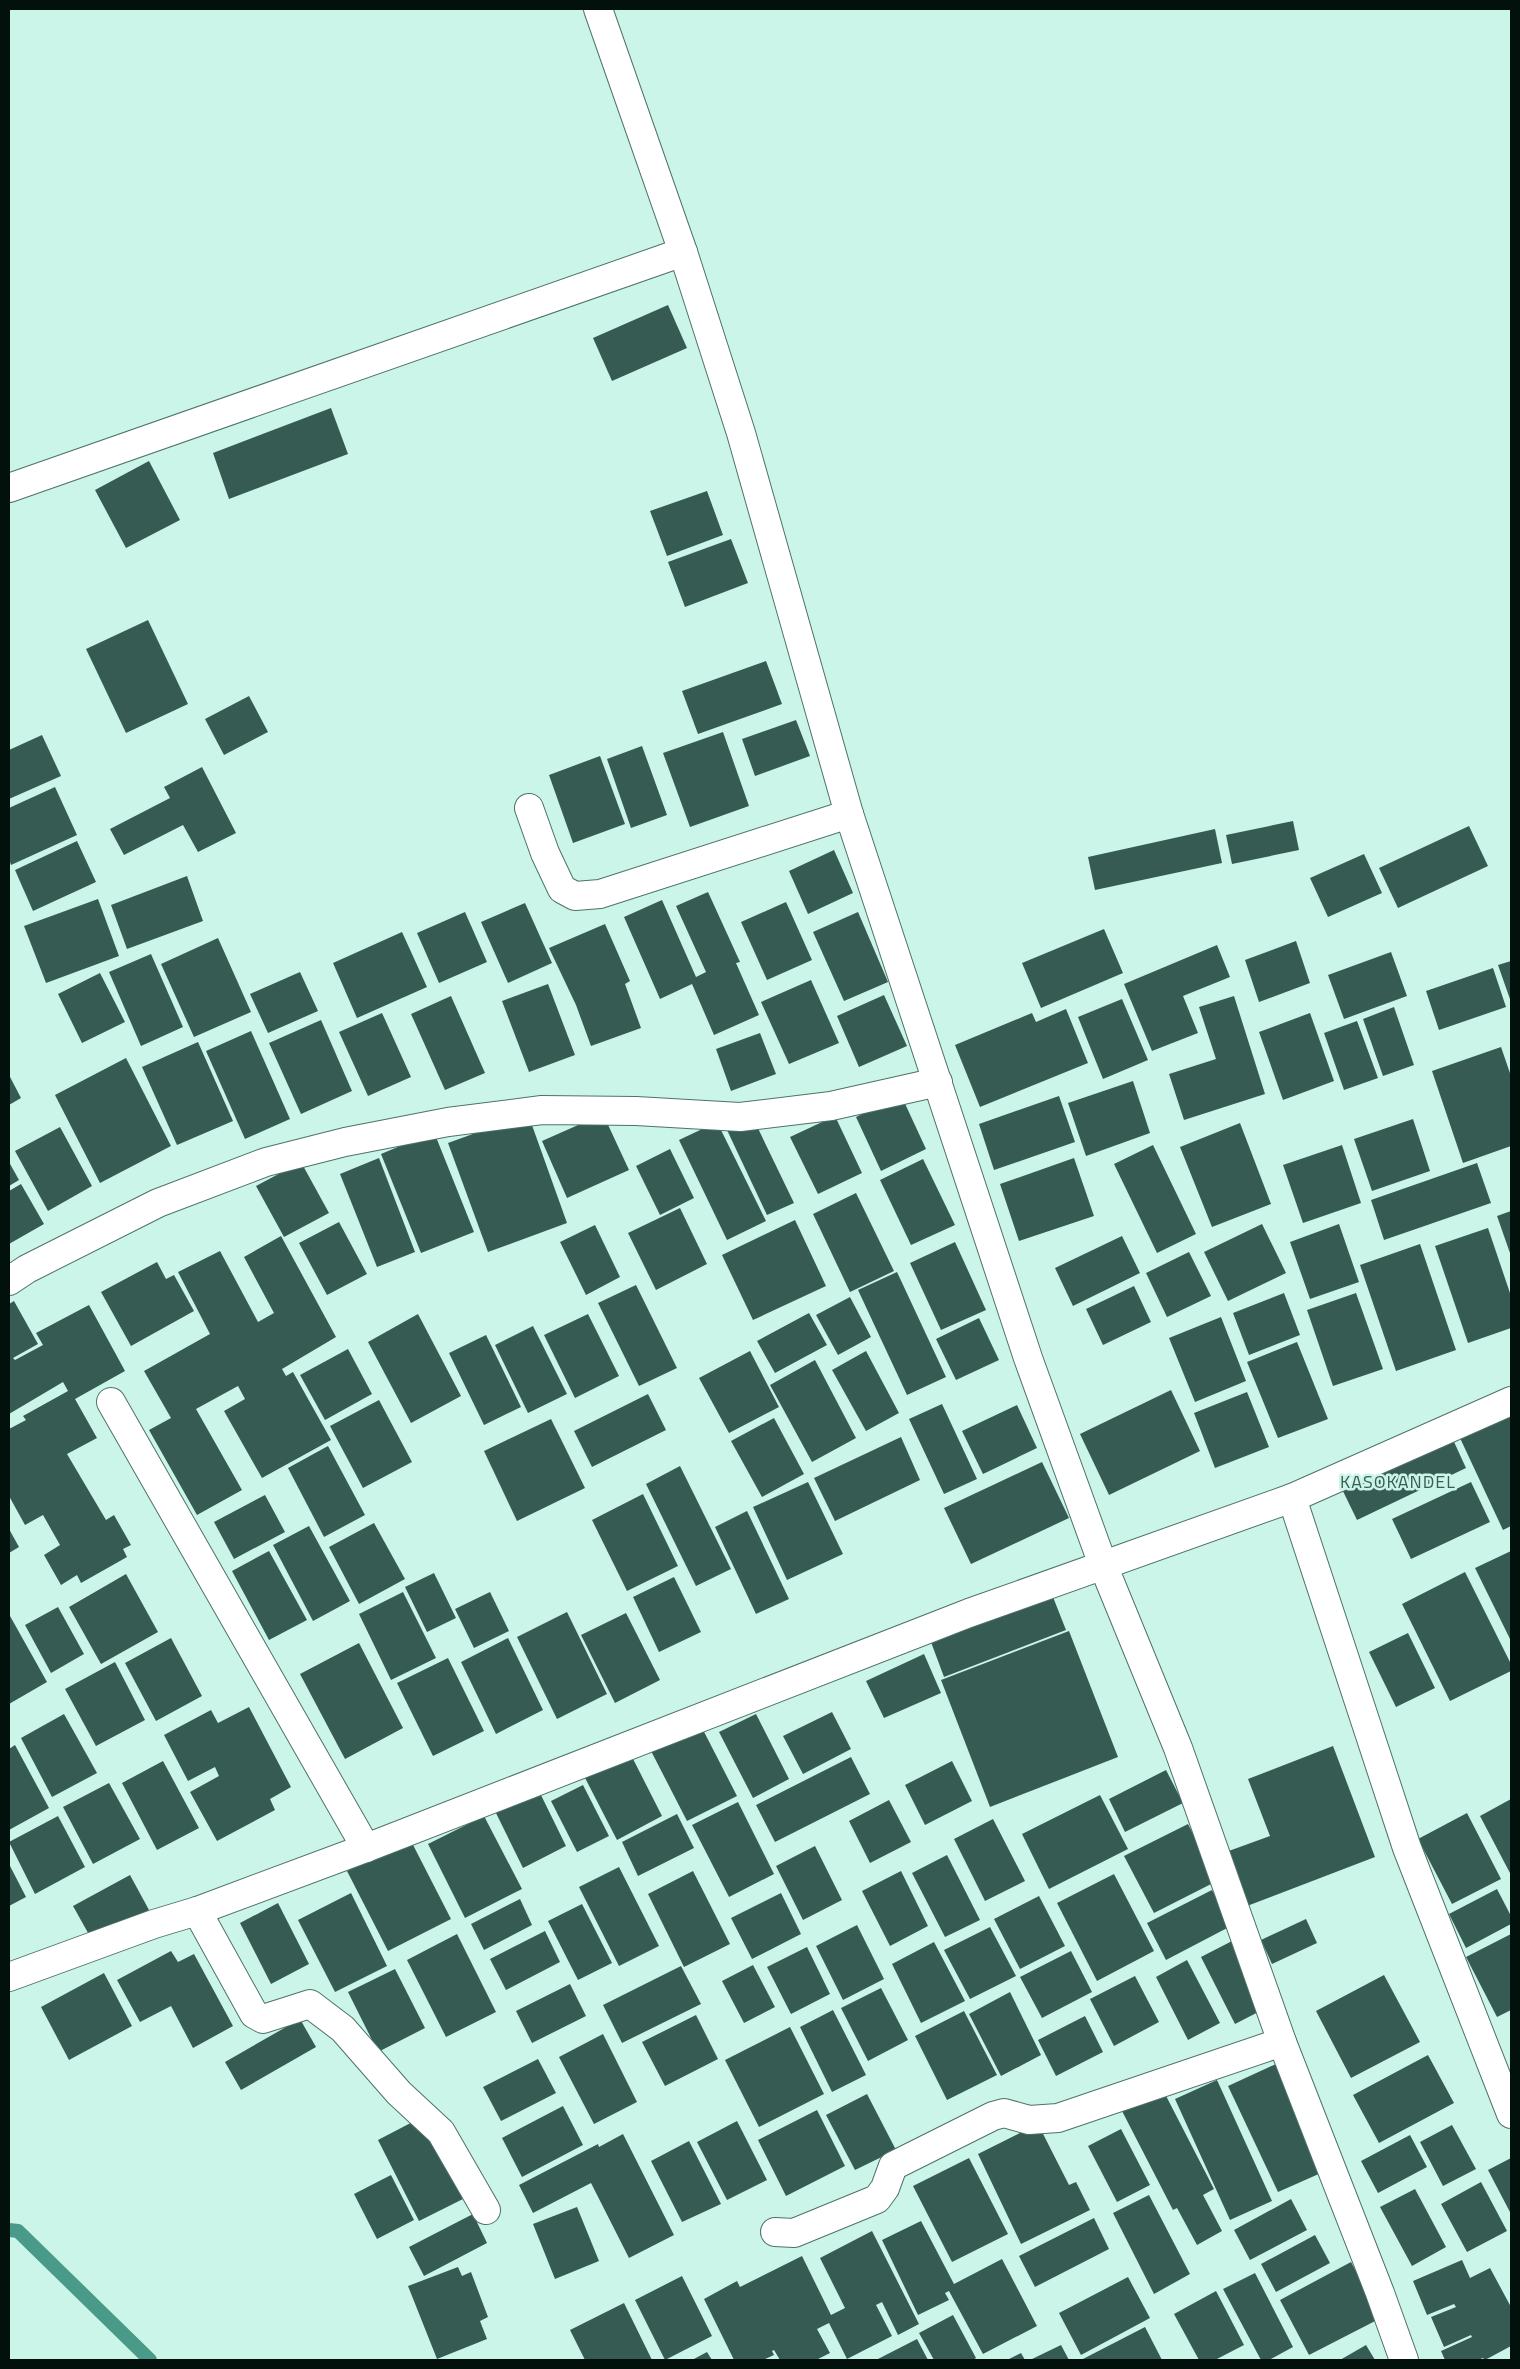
<svg xmlns="http://www.w3.org/2000/svg" width="1520" height="2369" font-family="'Titillium Web',sans-serif">
<style>
.lines{fill:none;stroke-linecap:round;stroke-linejoin:round}
.stream{stroke:#499a89;stroke-width:14}
.building{fill:#365b53}
.street-casing{stroke:#4d7269;stroke-width:30}
.street{stroke:#fff;stroke-width:28}
.labels{text-anchor:middle;stroke-width:5;stroke-linejoin:round;paint-order:stroke}
.quarter-label{font-size:18px;letter-spacing:1px;fill:#395e55;stroke:#ccf5ea}
</style>
<rect width="100%" height="100%" fill="#ccf5ea"/>
<g class="lines">
<path class="stream" d="M9 2230 18 2231 150 2360"/>
</g>
<g class="building">
<path d="M668 305 687 348 612 381 593 338Z"/>
<path d="M331 408 348 454 229 499 213 453Z"/>
<path d="M149 461 180 520 126 548 95 490Z"/>
<path d="M707 491 723 535 667 556 650 511Z"/>
<path d="M731 539 748 583 685 607 668 562Z"/>
<path d="M148 620 188 704 126 733 86 649Z"/>
<path d="M766 661 782 704 698 734 682 691Z"/>
<path d="M249 696 268 732 224 755 205 719Z"/>
<path d="M796 720 810 756 755 776 742 739Z"/>
<path d="M723 732 749 806 690 827 663 753Z"/>
<path d="M42 735 61 776 9 799V750Z"/>
<path d="M642 746 667 815 631 828 607 759Z"/>
<path d="M600 756 625 824 573 843 549 775Z"/>
<path d="M202 767 236 833 198 852 183 825 124 855 110 829 170 798 164 787Z"/>
<path d="M55 787 77 835 11 865 9 859V808Z"/>
<path d="M1293 821 1299 850 1232 864 1226 835Z"/>
<path d="M1469 826 1488 866 1398 908 1379 868Z"/>
<path d="M1215 829 1222 863 1095 890 1088 857Z"/>
<path d="M77 841 96 882 33 911 15 870Z"/>
<path d="M834 850 853 893 808 914 789 871Z"/>
<path d="M1364 854 1382 893 1328 917 1310 878Z"/>
<path d="M187 876 203 921 127 949 111 905Z"/>
<path d="M708 892 740 962 736 963 759 1015 714 1035 692 984 660 999 624 917 662 900 696 977 706 972 676 906Z"/>
<path d="M98 899 119 956 46 983 24 926Z"/>
<path d="M786 902 812 960 767 980 741 922Z"/>
<path d="M525 903 552 963 508 983 481 922Z"/>
<path d="M465 912 487 962 439 983 417 933Z"/>
<path d="M858 912 888 982 844 1001 813 932Z"/>
<path d="M605 924 630 981 625 984 641 1028 591 1046 576 1005 549 948Z"/>
<path d="M1104 929 1123 973 1041 1008 1022 963Z"/>
<path d="M402 932 427 987 357 1018 333 963Z"/>
<path d="M218 938 251 1012 194 1037 161 964Z"/>
<path d="M1296 941 1310 983 1259 1002 1245 960Z"/>
<path d="M1217 945 1230 977 1183 996 1198 1033 1152 1051 1124 984Z"/>
<path d="M1391 952 1407 996 1344 1019 1328 975Z"/>
<path d="M151 954 183 1027 141 1046 109 972Z"/>
<path d="M1511 961V1002L1498 965Z"/>
<path d="M1493 968 1506 1007 1439 1030 1426 991Z"/>
<path d="M300 972 318 1011 268 1033 250 994Z"/>
<path d="M100 973 125 1022 82 1043 58 994Z"/>
<path d="M811 980 839 1043 789 1064 761 1002Z"/>
<path d="M548 984 575 1055 529 1072 502 1001Z"/>
<path d="M884 995 907 1046 859 1067 837 1016Z"/>
<path d="M451 996 485 1073 445 1090 411 1014Z"/>
<path d="M1234 996 1265 1094 1184 1120 1169 1074 1216 1059 1199 1007Z"/>
<path d="M1122 999 1148 1060 1103 1079 1078 1017Z"/>
<path d="M1394 1007 1414 1065 1383 1076 1363 1019Z"/>
<path d="M1066 1009 1088 1063 980 1107 955 1045 1032 1013 1036 1022Z"/>
<path d="M382 1013 411 1077 368 1096 339 1032Z"/>
<path d="M1310 1013 1334 1081 1283 1100 1259 1032Z"/>
<path d="M321 1020 352 1091 301 1114 269 1043Z"/>
<path d="M1357 1021 1378 1078 1344 1090 1324 1033Z"/>
<path d="M251 1031 290 1119 245 1139 206 1051Z"/>
<path d="M760 1033 776 1074 731 1091 716 1049Z"/>
<path d="M198 1042 233 1121 177 1145 142 1067Z"/>
<path d="M1501 1047 1511 1076V1146L1463 1163 1432 1071Z"/>
<path d="M126 1058 171 1146 100 1183 55 1095Z"/>
<path d="M9 1075 21 1098 9 1105Z"/>
<path d="M1133 1081 1150 1133 1086 1156 1068 1103Z"/>
<path d="M901 1095 926 1149 881 1171 856 1117Z"/>
<path d="M1059 1096 1075 1142 994 1170 979 1124Z"/>
<path d="M528 1114 567 1223 488 1252 448 1143Z"/>
<path d="M603 1114 629 1170 567 1198 542 1141Z"/>
<path d="M835 1116 862 1173 818 1194 790 1137Z"/>
<path d="M753 1118 794 1203 767 1215 727 1130Z"/>
<path d="M1413 1119 1430 1171 1372 1191 1354 1139Z"/>
<path d="M717 1122 766 1221 727 1240 679 1140Z"/>
<path d="M1240 1123 1271 1204 1212 1227 1180 1147Z"/>
<path d="M60 1127 92 1186 48 1211 15 1151Z"/>
<path d="M434 1132 474 1232 421 1253 381 1154Z"/>
<path d="M1153 1145 1196 1234 1157 1253 1114 1164Z"/>
<path d="M1342 1145 1361 1203 1303 1223 1283 1165Z"/>
<path d="M670 1149 694 1198 660 1215 636 1166Z"/>
<path d="M379 1158 415 1252 377 1267 340 1174Z"/>
<path d="M1074 1158 1094 1216 1019 1241 1000 1184Z"/>
<path d="M923 1159 955 1225 911 1245 880 1180Z"/>
<path d="M9 1162 19 1180 9 1186Z"/>
<path d="M301 1162 329 1213 284 1237 256 1186Z"/>
<path d="M1477 1163 1491 1203 1384 1240 1371 1200Z"/>
<path d="M21 1184 44 1224 9 1244V1191Z"/>
<path d="M856 1193 894 1271 850 1292 813 1214Z"/>
<path d="M680 1208 707 1264 656 1290 628 1233Z"/>
<path d="M1511 1211V1256L1497 1216Z"/>
<path d="M795 1220 826 1286 753 1320 722 1255Z"/>
<path d="M339 1222 367 1274 327 1295 299 1243Z"/>
<path d="M1262 1224 1286 1273 1228 1301 1204 1252Z"/>
<path d="M1339 1224 1359 1282 1310 1299 1290 1242Z"/>
<path d="M595 1225 620 1277 586 1295 560 1242Z"/>
<path d="M1488 1228 1511 1296V1328L1468 1343 1435 1246Z"/>
<path d="M281 1236 336 1337 282 1369 286 1376 293 1372 331 1440 262 1478 224 1411 245 1399 238 1386 196 1409 242 1490 197 1515 149 1430 171 1418 144 1371 210 1334 178 1272 220 1251 258 1322 274 1313 244 1257Z"/>
<path d="M1122 1236 1140 1273 1073 1306 1055 1268Z"/>
<path d="M955 1242 986 1310 941 1330 910 1263Z"/>
<path d="M1420 1244 1456 1350 1396 1371 1360 1265Z"/>
<path d="M1189 1252 1211 1296 1167 1317 1146 1273Z"/>
<path d="M157 1262 166 1279 174 1275 194 1311 131 1346 101 1292Z"/>
<path d="M897 1272 946 1377 907 1395 858 1290Z"/>
<path d="M636 1285 677 1368 639 1386 598 1303Z"/>
<path d="M1134 1286 1151 1322 1103 1345 1086 1309Z"/>
<path d="M1284 1293 1300 1335 1249 1355 1233 1313Z"/>
<path d="M1356 1293 1383 1369 1333 1386 1307 1310Z"/>
<path d="M850 1297 871 1337 838 1355 816 1315Z"/>
<path d="M14 1301 38 1344 13 1358 15 1360 43 1345 36 1333 89 1305 125 1371 75 1399 97 1438 67 1454 106 1520 114 1515 131 1545 123 1549 127 1557 81 1583 77 1575 61 1585 44 1555 60 1545 43 1515 25 1525 9 1496V1429L26 1420 23 1416 68 1391 63 1382 9 1414V1304Z"/>
<path d="M809 1313 827 1345 775 1373 757 1341Z"/>
<path d="M418 1314 461 1396 411 1423 368 1342Z"/>
<path d="M588 1314 619 1376 575 1398 544 1335Z"/>
<path d="M1221 1317 1246 1381 1195 1402 1169 1338Z"/>
<path d="M979 1318 999 1360 956 1380 936 1339Z"/>
<path d="M533 1326 567 1394 528 1413 495 1345Z"/>
<path d="M486 1335 521 1407 484 1425 449 1353Z"/>
<path d="M1297 1342 1328 1419 1278 1438 1247 1362Z"/>
<path d="M348 1349 372 1394 325 1420 300 1375Z"/>
<path d="M750 1351 779 1407 729 1433 699 1378Z"/>
<path d="M866 1351 899 1413 866 1431 832 1370Z"/>
<path d="M815 1360 856 1438 812 1462 770 1385Z"/>
<path d="M1171 1390 1200 1451 1109 1495 1080 1434Z"/>
<path d="M1247 1392 1269 1447 1215 1468 1194 1413Z"/>
<path d="M648 1394 666 1430 592 1467 574 1431Z"/>
<path d="M379 1400 412 1462 363 1488 330 1426Z"/>
<path d="M942 1404 977 1479 944 1494 909 1419Z"/>
<path d="M1017 1405 1037 1448 983 1474 962 1431Z"/>
<path d="M1509 1415 1511 1420V1526L1503 1530 1460 1438Z"/>
<path d="M774 1418 804 1474 762 1497 731 1441Z"/>
<path d="M551 1419 585 1488 517 1521 484 1451Z"/>
<path d="M1449 1431 1466 1468 1357 1520 1339 1483Z"/>
<path d="M901 1437 920 1480 835 1521 814 1478Z"/>
<path d="M328 1446 365 1515 324 1537 288 1468Z"/>
<path d="M1042 1462 1069 1518 971 1564 944 1508Z"/>
<path d="M680 1466 731 1569 696 1586 646 1484Z"/>
<path d="M808 1482 843 1554 787 1580 753 1507Z"/>
<path d="M1471 1482 1490 1522 1411 1559 1392 1519Z"/>
<path d="M643 1494 678 1566 627 1591 592 1520Z"/>
<path d="M265 1495 285 1532 234 1559 214 1522Z"/>
<path d="M747 1511 789 1599 756 1614 715 1527Z"/>
<path d="M374 1523 405 1579 359 1604 329 1547Z"/>
<path d="M309 1526 350 1601 313 1621 273 1545Z"/>
<path d="M9 1529 19 1547 9 1553Z"/>
<path d="M269 1551 307 1620 269 1640 232 1571Z"/>
<path d="M1511 1551V1641L1475 1568Z"/>
<path d="M1465 1572 1511 1664V1671L1450 1701 1402 1604Z"/>
<path d="M434 1573 456 1618 427 1632 405 1587Z"/>
<path d="M126 1574 158 1632 101 1664 69 1607Z"/>
<path d="M674 1577 701 1632 659 1652 633 1597Z"/>
<path d="M1049 1587 1066 1630 944 1677 928 1634Z"/>
<path d="M403 1592 436 1658 391 1680 359 1614Z"/>
<path d="M490 1592 509 1631 474 1648 455 1609Z"/>
<path d="M58 1607 84 1654 51 1673 25 1625Z"/>
<path d="M567 1612 607 1694 557 1719 517 1637Z"/>
<path d="M626 1613 660 1680 615 1703 581 1635Z"/>
<path d="M10 1616 47 1682 9 1704V1617Z"/>
<path d="M1069 1631 1118 1757 990 1807 941 1680Z"/>
<path d="M1408 1633 1435 1688 1396 1707 1369 1652Z"/>
<path d="M171 1638 202 1696 156 1721 125 1663Z"/>
<path d="M508 1638 543 1710 496 1734 461 1662Z"/>
<path d="M359 1643 403 1728 345 1759 300 1674Z"/>
<path d="M924 1654 941 1693 884 1718 866 1681Z"/>
<path d="M448 1658 484 1731 433 1756 397 1683Z"/>
<path d="M115 1662 145 1720 96 1746 65 1689Z"/>
<path d="M249 1707 291 1787 270 1799 275 1810 217 1841 190 1792 219 1776 215 1767 188 1781 164 1735 211 1710 218 1723Z"/>
<path d="M832 1712 851 1749 803 1774 783 1736Z"/>
<path d="M64 1714 97 1773 52 1797 21 1738Z"/>
<path d="M756 1714 789 1779 753 1798 719 1732Z"/>
<path d="M699 1722 737 1796 687 1821 649 1747Z"/>
<path d="M15 1745 49 1808 9 1830V1749Z"/>
<path d="M1333 1746 1375 1857 1247 1906 1226 1852 1270 1836 1248 1779Z"/>
<path d="M628 1749 662 1816 617 1840 582 1772Z"/>
<path d="M851 1757 870 1794 775 1842 756 1805Z"/>
<path d="M163 1761 199 1828 157 1850 122 1783Z"/>
<path d="M952 1761 972 1801 925 1825 905 1785Z"/>
<path d="M1166 1770 1183 1803 1125 1832 1109 1799Z"/>
<path d="M109 1783 140 1839 93 1864 63 1807Z"/>
<path d="M583 1785 609 1836 577 1852 551 1801Z"/>
<path d="M538 1789 566 1846 523 1868 495 1811Z"/>
<path d="M1100 1795 1128 1849 1049 1889 1022 1834Z"/>
<path d="M1511 1799V1875L1480 1816Z"/>
<path d="M889 1800 911 1842 870 1863 849 1821Z"/>
<path d="M738 1802 774 1874 729 1897 692 1825Z"/>
<path d="M1467 1813 1501 1879 1452 1904 1418 1839Z"/>
<path d="M677 1814 694 1848 638 1876 622 1842Z"/>
<path d="M58 1816 85 1867 35 1894 9 1842Z"/>
<path d="M484 1816 522 1889 465 1918 428 1844Z"/>
<path d="M993 1819 1025 1881 985 1901 954 1839Z"/>
<path d="M1188 1824 1217 1881 1154 1913 1124 1856Z"/>
<path d="M410 1839 451 1919 388 1951 347 1871Z"/>
<path d="M815 1846 842 1900 803 1920 776 1866Z"/>
<path d="M947 1855 980 1920 945 1937 912 1873Z"/>
<path d="M9 1864 26 1897 9 1906Z"/>
<path d="M619 1867 659 1946 619 1966 579 1887Z"/>
<path d="M693 1871 730 1944 684 1967 648 1894Z"/>
<path d="M901 1871 928 1926 890 1946 862 1891Z"/>
<path d="M1114 1874 1154 1951 1097 1981 1057 1903Z"/>
<path d="M130 1875 149 1910 92 1940 73 1906Z"/>
<path d="M1497 1889 1511 1916V1924L1466 1948 1449 1914Z"/>
<path d="M1212 1890 1231 1926 1166 1960 1147 1923Z"/>
<path d="M351 1893 387 1966 335 1992 298 1920Z"/>
<path d="M781 1893 801 1934 752 1959 731 1918Z"/>
<path d="M1039 1896 1065 1946 1020 1969 994 1919Z"/>
<path d="M520 1899 532 1925 484 1950 471 1924Z"/>
<path d="M278 1903 309 1964 271 1984 240 1923Z"/>
<path d="M582 1904 612 1963 578 1980 548 1921Z"/>
<path d="M1306 1919 1317 1943 1272 1964 1261 1940Z"/>
<path d="M857 1925 884 1979 843 2000 816 1946Z"/>
<path d="M990 1927 1016 1976 970 1999 944 1950Z"/>
<path d="M545 1931 560 1962 506 1990 490 1959Z"/>
<path d="M457 1934 496 2012 446 2037 407 1960Z"/>
<path d="M1511 1934V2010L1497 2017 1466 1957Z"/>
<path d="M1234 1940 1268 2007 1235 2024 1201 1957Z"/>
<path d="M934 1942 965 2001 921 2023 892 1964Z"/>
<path d="M807 1947 830 1994 791 2014 767 1967Z"/>
<path d="M171 1951 178 1962 194 1954 233 2026 193 2048 171 2006 140 2022 117 1980Z"/>
<path d="M1071 1951 1092 1992 1042 2018 1020 1977Z"/>
<path d="M1187 1960 1220 2023 1188 2040 1156 1977Z"/>
<path d="M753 1965 775 2007 744 2023 722 1981Z"/>
<path d="M681 1966 701 2004 622 2043 603 2005Z"/>
<path d="M395 1969 425 2028 378 2052 348 1992Z"/>
<path d="M104 1973 132 2026 69 2060 41 2007Z"/>
<path d="M1384 1975 1420 2042 1351 2078 1316 2011Z"/>
<path d="M1135 1976 1159 2022 1114 2046 1090 1999Z"/>
<path d="M570 1984 586 2016 532 2043 516 2011Z"/>
<path d="M881 1988 908 2040 868 2061 841 2008Z"/>
<path d="M1010 1992 1041 2055 1001 2076 969 2014Z"/>
<path d="M833 2010 866 2075 832 2092 800 2027Z"/>
<path d="M964 2011 997 2075 947 2100 915 2036Z"/>
<path d="M696 2015 718 2059 665 2086 642 2042Z"/>
<path d="M1085 2016 1103 2052 1056 2076 1038 2040Z"/>
<path d="M300 2019 316 2047 241 2090 225 2062Z"/>
<path d="M790 2027 824 2094 759 2127 725 2060Z"/>
<path d="M603 2034 637 2102 594 2124 559 2057Z"/>
<path d="M1428 2055 1454 2103 1379 2143 1353 2095Z"/>
<path d="M538 2059 556 2093 501 2121 483 2087Z"/>
<path d="M1276 2064 1330 2169 1278 2192 1228 2086Z"/>
<path d="M1217 2080 1272 2201 1230 2220 1175 2099Z"/>
<path d="M1163 2090 1214 2189 1203 2195 1222 2231 1197 2245 1177 2208 1173 2210 1122 2111Z"/>
<path d="M867 2094 896 2150 855 2170 826 2115Z"/>
<path d="M563 2106 583 2145 522 2177 502 2138Z"/>
<path d="M817 2110 845 2166 786 2196 758 2140Z"/>
<path d="M424 2116 465 2198 419 2221 378 2140Z"/>
<path d="M737 2121 767 2180 727 2200 697 2142Z"/>
<path d="M1038 2124 1069 2185 1076 2182 1090 2210 1021 2244 978 2154Z"/>
<path d="M1452 2125 1476 2169 1443 2186 1420 2142Z"/>
<path d="M1121 2129 1150 2185 1117 2202 1088 2146Z"/>
<path d="M623 2134 674 2235 629 2258 591 2183 533 2213 519 2185 598 2144 599 2147Z"/>
<path d="M1410 2135 1427 2167 1378 2193 1361 2161Z"/>
<path d="M689 2141 721 2204 682 2222 651 2161Z"/>
<path d="M969 2158 1008 2234 952 2262 913 2186Z"/>
<path d="M1511 2158V2214L1488 2170Z"/>
<path d="M391 2175 414 2220 377 2239 354 2194Z"/>
<path d="M1481 2182 1507 2231 1467 2252 1441 2204Z"/>
<path d="M1415 2189 1446 2247 1412 2266 1380 2207Z"/>
<path d="M1149 2195 1190 2274 1154 2294 1113 2213Z"/>
<path d="M1291 2199 1307 2230 1250 2260 1234 2230Z"/>
<path d="M577 2207 599 2261 555 2279 533 2224Z"/>
<path d="M473 2214 487 2243 424 2276 409 2247Z"/>
<path d="M1094 2218 1109 2249 1035 2287 1019 2256Z"/>
<path d="M921 2221 954 2284 1002 2259 1037 2326 983 2354 949 2291 945 2293 949 2300 918 2315 882 2240Z"/>
<path d="M872 2231 919 2324 898 2335 882 2302 876 2305 892 2336 847 2359 829 2323 817 2329 830 2353 816 2360H780L774 2350 772 2351 774 2355 763 2360H734L704 2299 737 2281 740 2287 802 2256 831 2315 845 2308 820 2258Z"/>
<path d="M1315 2235 1330 2263 1276 2292 1261 2264Z"/>
<path d="M1462 2260 1470 2278 1490 2268 1511 2307V2346L1485 2360 1483 2358 1478 2360H1445L1441 2351 1472 2337 1471 2335 1444 2347 1431 2317 1456 2307 1454 2304 1427 2315 1413 2281Z"/>
<path d="M1351 2262 1381 2318 1309 2355 1280 2300Z"/>
<path d="M458 2267 462 2276 471 2272 488 2317 480 2321 487 2339 437 2359 408 2286Z"/>
<path d="M1255 2273 1293 2347 1269 2360H1261L1223 2289Z"/>
<path d="M682 2276 712 2336 665 2360 635 2300Z"/>
<path d="M1128 2277 1150 2318 1081 2355 1059 2313Z"/>
<path d="M1216 2291 1244 2345 1215 2360H1199L1174 2314Z"/>
<path d="M624 2303 652 2360H585L570 2330Z"/>
<path d="M953 2315 976 2358 973 2360H934L919 2333Z"/>
<path d="M1145 2327 1162 2360H1081Z"/>
<path d="M917 2339 928 2360H876Z"/>
<path d="M1061 2345 1069 2360H1030Z"/>
<path d="M1366 2345 1375 2360H1340Z"/>
<path d="M707 2352 712 2360H692Z"/>
<path d="M1021 2353 1025 2360H1007Z"/>
</g>
<g class="lines">
<defs>
<g id="street">
<path d="M598 9 683 252 741 433 849 814 1028 1358 1103 1565 1178 1748 1282 2042 1380 2293 1404 2360"/>
<path d="M9 488 683 252"/>
<path d="M529 808 545 853 562 889 575 896 600 894 849 814"/>
<path d="M9 1281 27 1269 158 1203 266 1162 345 1142 448 1122 542 1110 636 1111 740 1117 831 1106 938 1082"/>
<path d="M111 1402 366 1848"/>
<path d="M1292 1498 1407 1848 1511 2114"/>
<path d="M197 1911 254 2014 263 2019 310 2004 343 2029 399 2093 441 2132 486 2210"/>
<path d="M9 1977 154 1924 197 1911 366 1848 969 1613 1292 1498 1511 1401"/>
<path d="M775 2232 794 2233 877 2199 885 2188 893 2166 993 2116 1004 2113 1029 2120 1058 2118 1282 2042"/>
</g>
</defs>
<use href="#street" class="street-casing"/>
<use href="#street" class="street"/>
</g>
<g class="labels">
<g class="quarter-label">
<text x="1398" y="1488">KASOKANDEL</text>
</g>
</g>
<rect width="1520" height="2369" fill="none" stroke="#03110d" stroke-width="20"/>
</svg>
